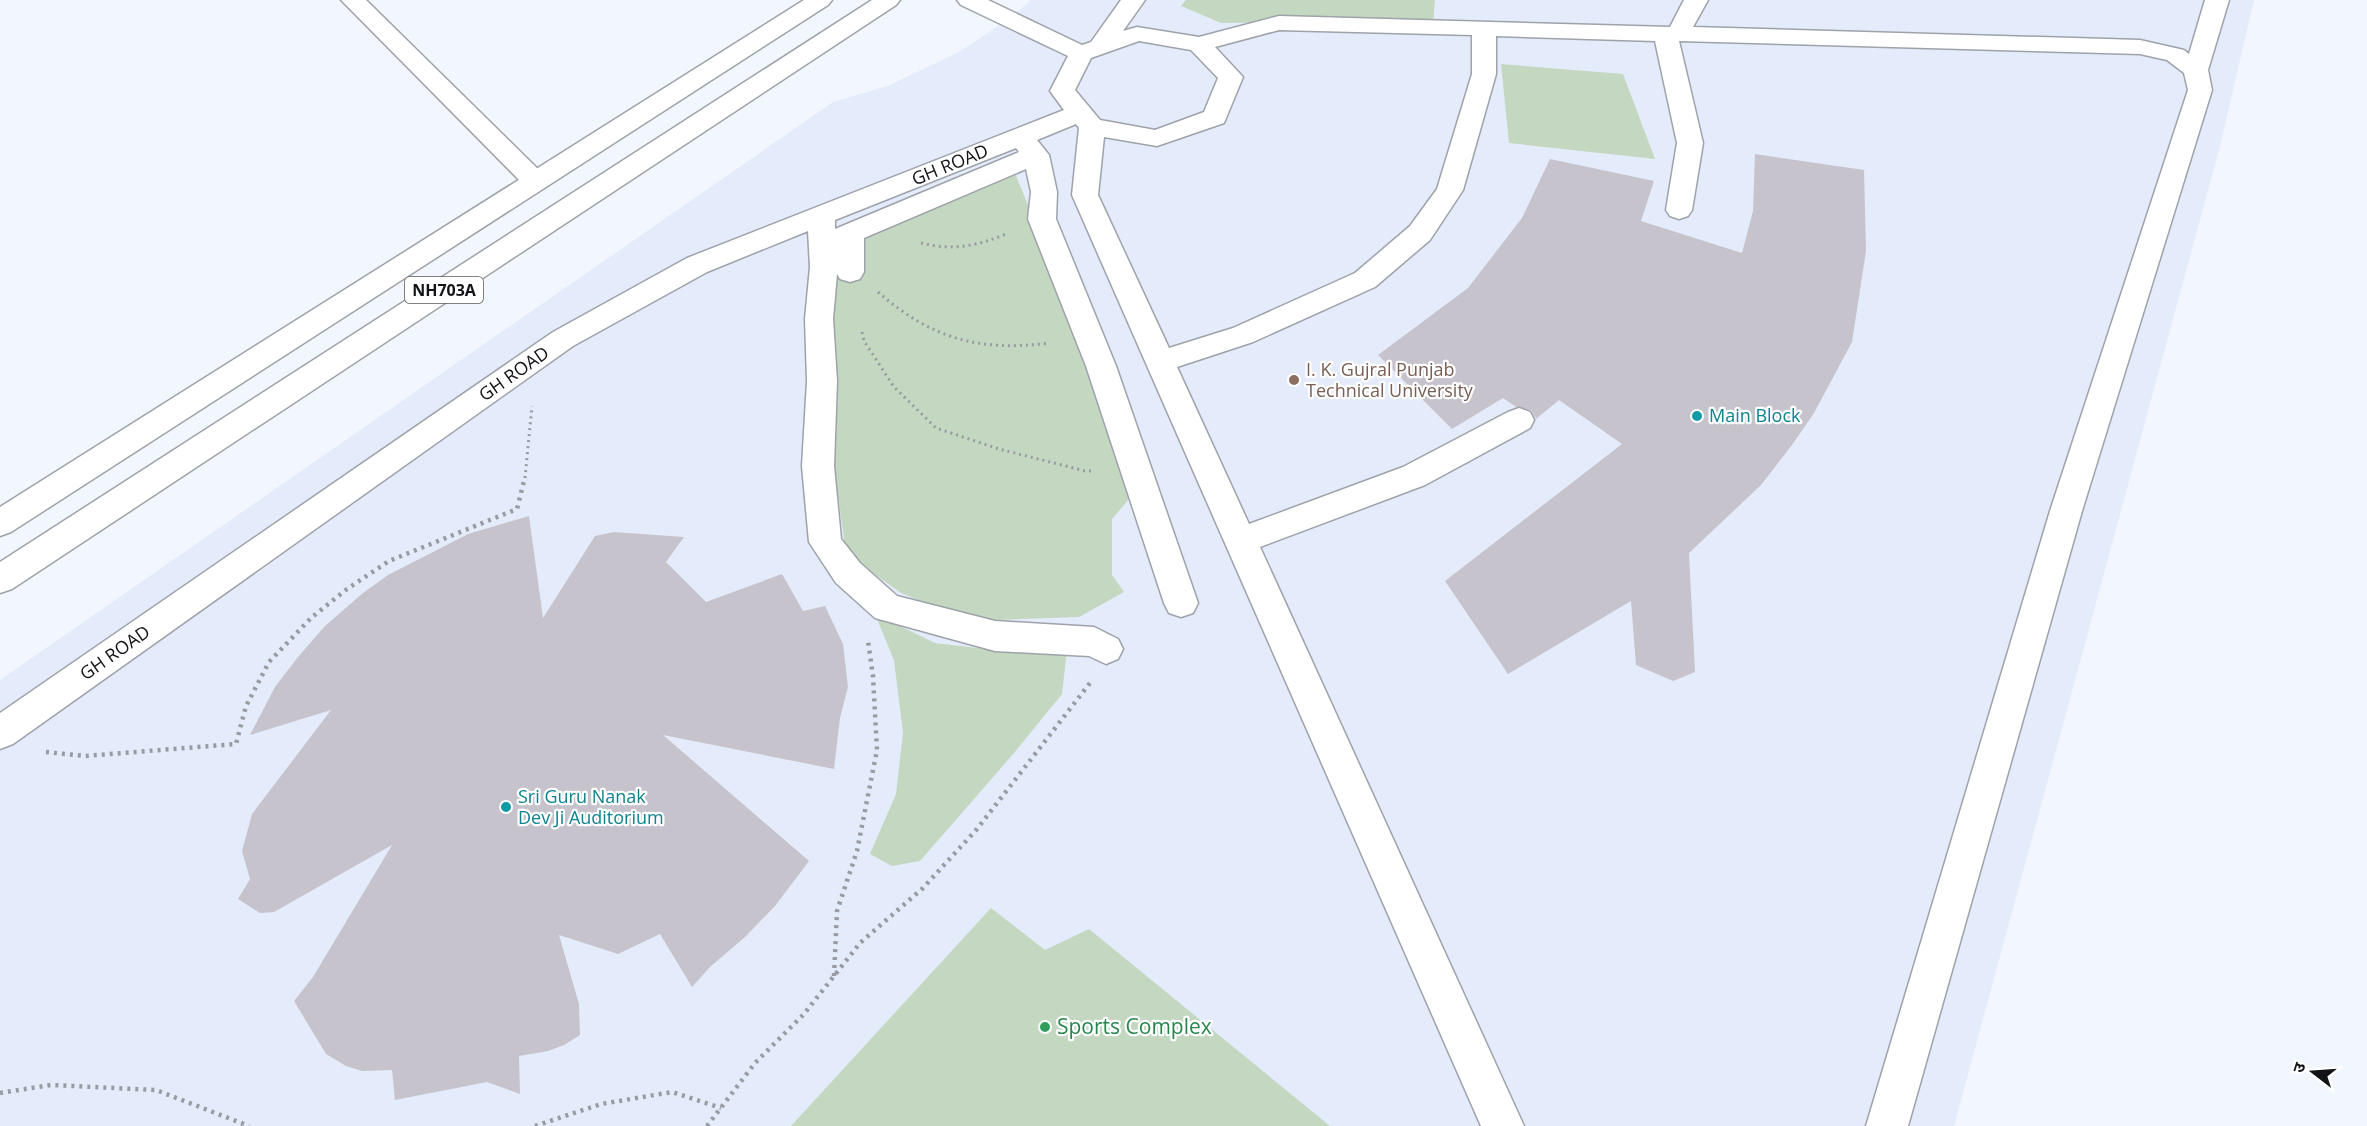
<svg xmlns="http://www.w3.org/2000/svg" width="2367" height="1126" font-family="'Open Sans','Noto Sans Devanagari',sans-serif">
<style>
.built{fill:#e4ebfa}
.green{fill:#c3d7c1}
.building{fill:#c7c3cc}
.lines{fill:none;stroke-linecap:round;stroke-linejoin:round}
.minor-casing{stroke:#9ea2a9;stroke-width:3}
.highway-casing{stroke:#9ea2a9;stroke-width:3}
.path-far1{stroke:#989ba1;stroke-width:3;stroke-dasharray:2 4;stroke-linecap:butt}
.path{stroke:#989ba1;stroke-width:4.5;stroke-dasharray:3 5;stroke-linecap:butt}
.minor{fill:#fff;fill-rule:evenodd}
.highway{fill:#fff;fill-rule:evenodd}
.education-dot{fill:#8d6e63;stroke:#fff;stroke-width:2}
.culture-dot{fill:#0f9aa8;stroke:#fff;stroke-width:2}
.leisure-dot{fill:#2e9e5b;stroke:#fff;stroke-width:2}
.labels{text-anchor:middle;stroke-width:4.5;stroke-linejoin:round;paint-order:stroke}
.shield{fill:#fff;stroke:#595a5c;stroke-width:1.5}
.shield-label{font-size:16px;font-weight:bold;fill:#121316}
.street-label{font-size:18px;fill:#121316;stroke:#fff}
.education-label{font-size:18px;fill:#785e54;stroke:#fff;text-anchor:start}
.culture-label{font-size:18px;fill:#0d838f;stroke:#fff;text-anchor:start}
.near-leisure-label{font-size:21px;fill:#27864d;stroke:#fff;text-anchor:start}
</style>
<rect width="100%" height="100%" fill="#f2f6fe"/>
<path class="built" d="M1031 0H2254L2220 146 1954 1126H0V680L833 102 888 86 959 52 1009 19Z"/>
<g class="green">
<path d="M1186 0H1435L1433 23 1338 21 1221 23 1181 6Z"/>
<path d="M1501 64 1623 74 1655 159 1509 143Z"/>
<path d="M1015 173 1141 485 1112 519V575L1124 592 1079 617 970 621 901 593 846 554 836 479 828 388 833 241Z"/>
<path d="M875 614 935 643 994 650H1067L1062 694 1014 753 920 861 892 866 870 854 896 794 903 733 894 660Z"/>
<path d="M991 908 1045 950 1089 929 1330 1126H791Z"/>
</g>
<g class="building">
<path d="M1755 154 1864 170 1866 251 1852 342 1814 413 1792 445 1761 485 1689 553 1695 672 1673 681 1636 665 1631 601 1508 674 1445 581 1622 444 1559 400 1536 419 1531 410 1516 407 1503 398 1452 429 1378 355 1468 288 1522 218 1550 159 1654 181 1641 221 1742 253 1753 211Z"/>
<path d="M529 516 543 618 595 536 614 532 684 537 666 562 706 602 782 574 803 611 825 606 843 644 848 687 840 718 834 769 663 735 809 861 775 906 745 937 710 967 692 987 660 934 618 954 559 935 579 1004 580 1035 564 1045 548 1051 519 1056 520 1094 487 1082 395 1100 392 1070 362 1071 346 1066 326 1054 294 1001 313 977 392 845 274 912 260 913 238 899 250 879 242 851 252 814 331 710 250 735 275 687 298 657 325 626 363 593 388 575 468 534Z"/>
</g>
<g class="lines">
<defs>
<g id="minor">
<path d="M341 0H366L544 175 548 181 544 187 535 190 526 187Z"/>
<path d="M957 0H988L1082 45 1091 42 1121 0H1145L1123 31 1137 27 1199 37 1279 16 1670 27 1684 0H1708L1693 27 2140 40 2184 50 2189 54 2205 0H2229L2208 70 2212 90 2082 511 1908 1126H1866L2050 511 2188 90 2184 73 2167 60 2140 54 1679 41 1703 143 1692 210 1688 216 1679 219 1670 216 1666 210 1677 143 1655 41 1496 36V74L1463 190 1430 240 1375 287 1253 342 1177 367 1249 524 1403 467 1508 412 1519 408 1530 412 1534 420 1530 428 1425 485 1260 547 1524 1126H1481L1072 195 1079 128 1076 124 1037 140 1049 155 1057 192 1056 219 1116 366 1198 603 1193 613 1181 617 1169 613 1164 603 1086 366 1028 219 1031 192 1026 169 864 238V272L860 279 850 282 840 279 837 274 833 319 837 381 834 466 841 539 860 563 897 596 995 621 1094 627 1118 639 1123 649 1118 659 1106 664 1089 656 995 651 875 618 836 583 809 542 802 466 807 381 805 319 810 267 808 231 707 272 573 346 13 744 0 749V713L553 332 687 258 1064 110 1050 91 1068 56 961 5ZM1279 30 1472 35V74L1437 189 1410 226 1355 273 1233 328 1169 348 1098 195 1104 137 1157 146 1224 123 1243 77 1215 47ZM1139 41 1191 50 1218 78 1204 112 1155 130 1100 120 1075 90 1091 58ZM1016 148 1019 152 835 229V220Z"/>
</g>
<g id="highway">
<path d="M804 0H832L828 5 11 532 0 536V507Z"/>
<path d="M872 0H900L896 5 12 589 0 593V562Z"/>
</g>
</defs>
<use href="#minor" class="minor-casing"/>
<use href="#highway" class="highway-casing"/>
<g class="path-far1">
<path d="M921 243C952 251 977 246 1006 234"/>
<path d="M878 292C932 339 979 352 1050 343"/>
<path d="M862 332 864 341 894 387 936 428 999 449 1085 471H1093"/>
<path d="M525 478 532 406"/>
</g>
<g class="path">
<path d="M46 752 85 756 236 744 246 706 269 662 311 618 347 589 389 561 517 509 525 477"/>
<path d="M834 976 837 911 857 851 877 750 873 676 868 641"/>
<path d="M0 1093 51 1085 156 1090 249 1126"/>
<path d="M535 1126 601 1104 672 1092 721 1108"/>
<path d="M707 1126 755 1063 804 1014 860 943 923 888 977 829 1090 683"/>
</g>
<use href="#minor" class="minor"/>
<use href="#highway" class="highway"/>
</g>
<circle class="education-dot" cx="1294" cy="380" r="6"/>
<g class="culture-dot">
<circle cx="1697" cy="416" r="6"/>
<circle cx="506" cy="807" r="6"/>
</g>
<circle class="leisure-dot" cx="1045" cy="1027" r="6"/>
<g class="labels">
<rect class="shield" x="405" y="277" width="78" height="26" rx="4.5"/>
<g class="shield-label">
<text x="444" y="296">NH703A</text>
</g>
<g class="street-label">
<text transform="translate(950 165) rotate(-22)" y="6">GH ROAD</text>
<text transform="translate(514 374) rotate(-35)" y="6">GH ROAD</text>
<text transform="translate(115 653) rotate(-35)" y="6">GH ROAD</text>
</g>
<g class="education-label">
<text x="1306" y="376">I. K. Gujral Punjab<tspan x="1306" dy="21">Technical University</tspan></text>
</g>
<g class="culture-label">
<text x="1709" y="422">Main Block</text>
<text x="518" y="803">Sri Guru Nanak<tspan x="518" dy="21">Dev Ji Auditorium</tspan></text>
</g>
<g class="near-leisure-label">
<text x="1057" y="1034">Sports Complex</text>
</g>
</g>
<g transform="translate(2313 1072) rotate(287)" stroke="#ffffff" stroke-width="4.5" paint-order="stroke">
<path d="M0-4.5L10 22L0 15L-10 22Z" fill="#121316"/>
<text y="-9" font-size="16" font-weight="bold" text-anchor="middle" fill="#121316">उ</text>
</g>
</svg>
